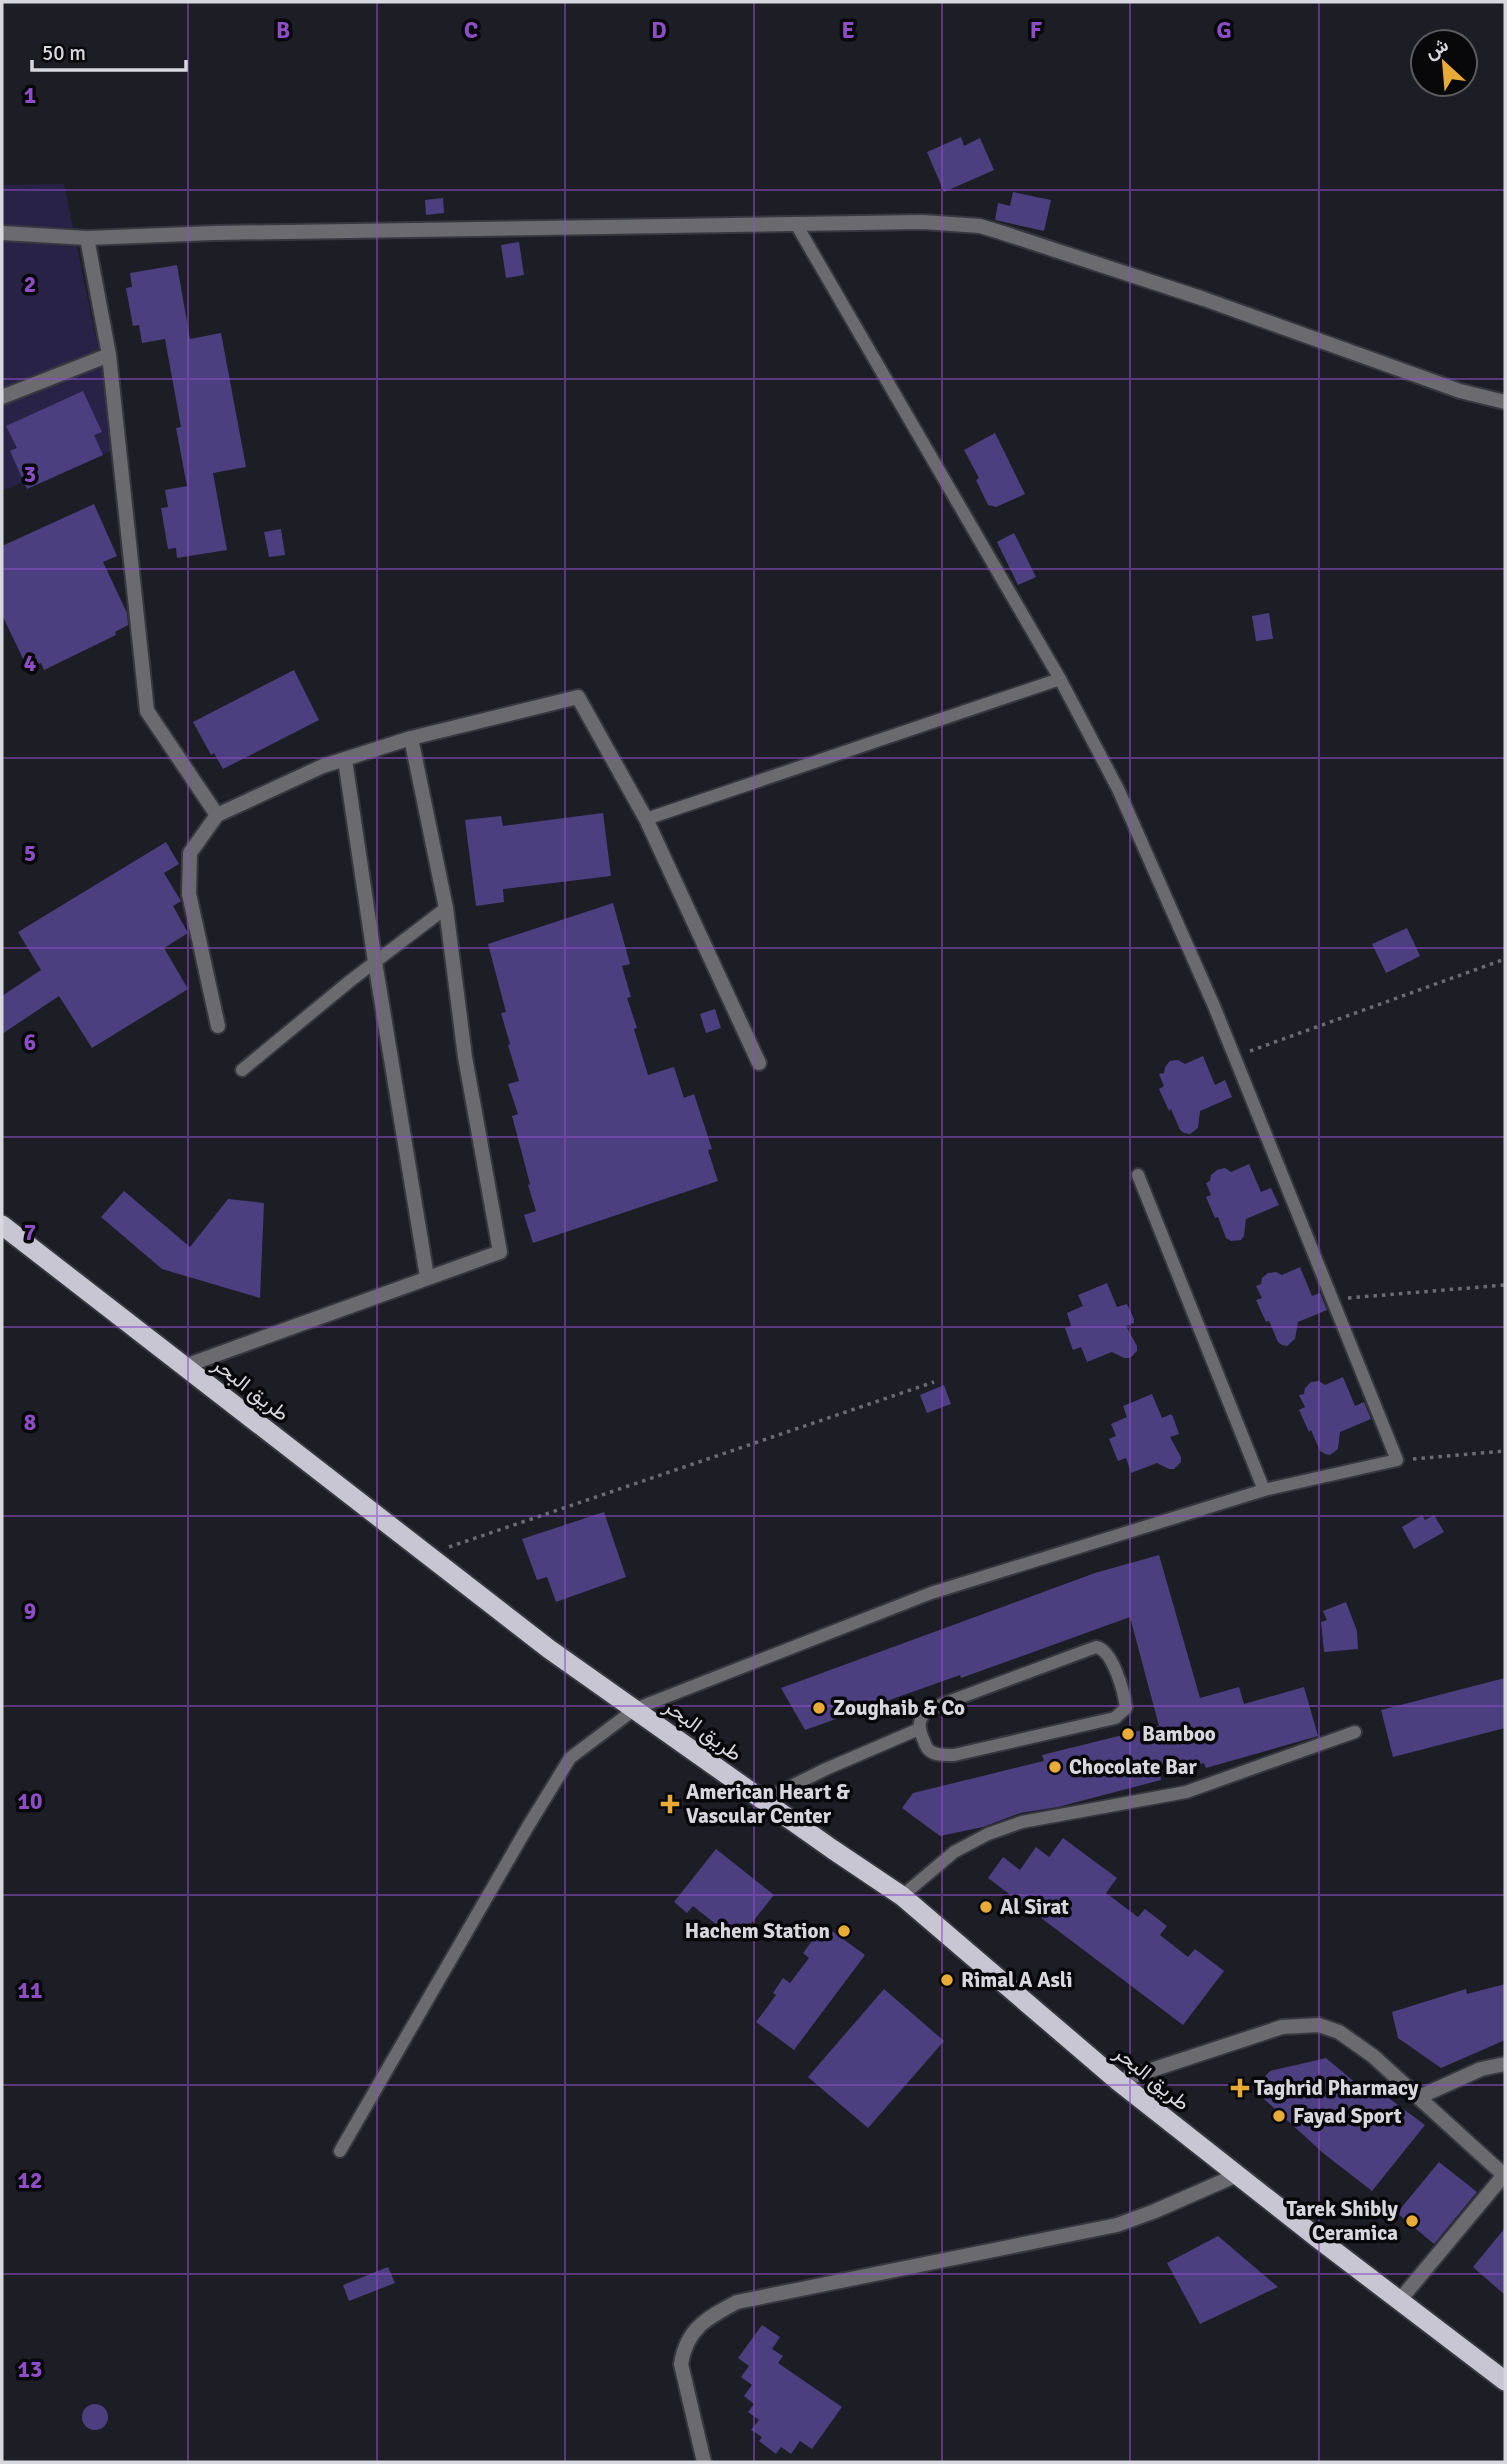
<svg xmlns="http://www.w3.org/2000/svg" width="1507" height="2464" font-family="Signika,Vazirmatn,sans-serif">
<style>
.green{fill:#282247}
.building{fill:#4b3f80}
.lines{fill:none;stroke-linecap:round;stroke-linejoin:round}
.service-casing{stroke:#373740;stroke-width:16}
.minor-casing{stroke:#373740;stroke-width:18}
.trunk-casing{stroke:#373740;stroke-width:23}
.path{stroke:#6b6b73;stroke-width:3.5;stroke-dasharray:3.5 5;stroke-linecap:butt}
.service{stroke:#6a6a6f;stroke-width:12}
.minor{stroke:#6a6a6f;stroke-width:14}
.trunk{stroke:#c8c6d2;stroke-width:19}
.grid{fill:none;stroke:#8d4ec5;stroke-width:2;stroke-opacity:0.55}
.poi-dot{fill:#e8ab37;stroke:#08080b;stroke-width:2.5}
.labels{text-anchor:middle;stroke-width:7;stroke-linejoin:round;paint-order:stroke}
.street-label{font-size:21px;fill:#d7d7dd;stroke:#08080b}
.poi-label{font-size:21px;font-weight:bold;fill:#d7d7dd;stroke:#08080b;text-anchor:start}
.grid-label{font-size:23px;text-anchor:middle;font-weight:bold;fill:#8d4ec5;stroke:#08080b;stroke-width:7;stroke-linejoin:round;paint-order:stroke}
</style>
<rect width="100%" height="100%" fill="#1d1d26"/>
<path class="green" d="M64 184 119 449 2 490V185Z"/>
<g class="building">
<path d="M961 137 964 146 980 138 994 170 944 192 927 152Z"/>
<path d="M1013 192 1051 200 1044 231 995 220 998 203 1010 206Z"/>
<path d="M443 198 444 213 426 215 425 200Z"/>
<path d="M519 242 524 275 506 278 501 245Z"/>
<path d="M177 265 190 339 221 333 246 467 213 473 227 550 177 558 176 548 168 549 161 508 168 507 165 490 187 486 176 428 181 427 165 339 142 343 139 325 133 326 126 288 132 287 130 273Z"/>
<path d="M83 391 102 432 94 435 103 455 27 489 10 451 17 448 6 426Z"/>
<path d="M995 433 1025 494 996 507 988 505 976 480 979 478 964 450Z"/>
<path d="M94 504 117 556 103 562 127 613 128 625 115 632 116 635 44 670 41 663 28 669 2 615V546Z"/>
<path d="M281 529 285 555 269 557 264 532Z"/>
<path d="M1014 533 1036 577 1018 585 997 542Z"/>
<path d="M1269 613 1273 639 1256 641 1252 616Z"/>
<path d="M294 670 319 720 223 769 214 753 211 755 193 722Z"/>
<path d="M603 813 611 876 503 889 504 902 476 906 465 820 501 816 503 826Z"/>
<path d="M166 842 179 864 164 873 181 901 173 906 188 933 164 948 188 989 92 1048 59 996 2 1034V996L41 970 18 932Z"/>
<path d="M613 903 630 964 622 966 631 997 627 998 637 1028 634 1029 648 1075 674 1067 684 1098 694 1094 712 1149 708 1150 718 1181 533 1243 524 1215 536 1211 528 1185 530 1184 512 1116 518 1114 508 1084 519 1081 508 1045 510 1044 501 1013 506 1012 488 944Z"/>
<path d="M1407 928 1420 956 1386 973 1372 944Z"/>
<path d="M715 1009 721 1028 706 1033 700 1014Z"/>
<path d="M1203 1056 1215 1085 1225 1080 1232 1097 1200 1111 1198 1128 1190 1134 1184 1133 1180 1130 1171 1109 1169 1111 1159 1089 1164 1086 1159 1074 1164 1073 1165 1067 1170 1061 1178 1060 1185 1064Z"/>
<path d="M1249 1164 1261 1192 1271 1188 1279 1205 1246 1219 1244 1236 1241 1240 1231 1241 1226 1238 1218 1217 1215 1218 1206 1197 1211 1195 1206 1183 1210 1181 1211 1175 1217 1170 1225 1168 1231 1172Z"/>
<path d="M124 1191 190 1247 228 1199 264 1203 260 1298 162 1269 101 1217Z"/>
<path d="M1300 1267 1312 1296 1320 1293 1327 1310 1298 1322 1295 1339 1287 1346 1282 1345 1278 1342 1269 1321 1266 1322 1256 1300 1262 1298 1256 1286 1261 1284 1262 1278 1268 1273 1276 1272 1282 1275Z"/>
<path d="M1107 1283 1117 1307 1127 1304 1134 1319V1323L1126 1326 1137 1346V1351L1130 1358H1124L1112 1352 1087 1362 1081 1347 1073 1350 1065 1328 1071 1326 1067 1313 1083 1306 1078 1295Z"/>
<path d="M1343 1377 1355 1406 1364 1402 1371 1419 1340 1432 1338 1449 1330 1455 1325 1454 1320 1451 1311 1430 1309 1432 1299 1410 1305 1407 1299 1395 1304 1394 1305 1388 1311 1382 1319 1381 1325 1385Z"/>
<path d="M944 1385 951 1404 927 1413 920 1395Z"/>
<path d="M1152 1394 1162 1418 1171 1414 1173 1417 1179 1434 1170 1437 1181 1457V1462L1174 1469H1169L1157 1463 1131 1473 1126 1458 1118 1461 1109 1439 1116 1436 1111 1424 1127 1417 1123 1406Z"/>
<path d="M604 1512 626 1577 556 1602 547 1577 537 1580 522 1539Z"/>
<path d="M1422 1515 1425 1520 1434 1515 1444 1532 1414 1549 1402 1527Z"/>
<path d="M1159 1555 1200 1698 1239 1687 1244 1704 1304 1687 1318 1736 1206 1768 1204 1763 1160 1775 1161 1780 1058 1807 1020 1813 983 1827 940 1836 902 1808 913 1793 1044 1761 1042 1755 1159 1726 1130 1617 961 1678 960 1675 805 1730 781 1688 1095 1573Z"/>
<path d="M1346 1602 1357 1631 1358 1649 1324 1652 1321 1622 1327 1620 1323 1611Z"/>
<path d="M1505 1678V1728L1393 1757 1381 1710Z"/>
<path d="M1063 1838 1117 1878 1106 1893 1138 1917 1145 1909 1167 1926 1160 1935 1188 1957 1195 1949 1224 1971 1183 2025 988 1878 1003 1857 1020 1870 1036 1847 1049 1857Z"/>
<path d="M716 1849 774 1895 737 1941 693 1906 687 1913 674 1902Z"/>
<path d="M824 1925 865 1955 794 2050 756 2022 776 1995 773 1993 783 1978 790 1983 809 1958 803 1953Z"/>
<path d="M1505 1984V2040L1441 2068 1398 2038 1392 2012 1466 1989 1467 1994Z"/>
<path d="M884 1989 944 2041 868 2128 808 2077Z"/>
<path d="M1326 2058 1370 2095 1375 2088 1425 2125 1372 2191 1323 2153 1264 2099 1270 2090 1259 2083 1270 2071Z"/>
<path d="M1439 2162 1477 2192 1434 2244 1397 2213Z"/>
<path d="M1505 2228V2295L1473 2267Z"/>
<path d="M1218 2236 1278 2287 1200 2324 1167 2263Z"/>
<path d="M388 2267 395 2283 349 2301 343 2285Z"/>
<path d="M762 2325 780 2337 772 2349 783 2356 778 2363 842 2407 812 2449 800 2441 791 2454 781 2447 776 2454 759 2441 762 2437 751 2430 759 2420 748 2412 754 2404 744 2396 752 2385 741 2377 749 2366 738 2358Z"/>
<circle cx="95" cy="2417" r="13"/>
</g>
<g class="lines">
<defs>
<g id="service">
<path d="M646 819 1060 679"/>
<path d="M242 1070 350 981 446 908"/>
<path d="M1138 1175 1264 1490"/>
<path d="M1096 1647C1113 1650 1124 1692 1126 1708L1115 1718 954 1755C946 1755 937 1756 930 1751 927 1749 925 1744 924 1741 918 1728 917 1719 929 1709Z"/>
<path d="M763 1800 826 1769 919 1729"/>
<path d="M902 1896 954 1852 988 1834 1022 1822 1186 1792 1355 1732"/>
<path d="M340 2151 527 1828 570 1758 635 1709 931 1593 1264 1490 1397 1460 1214 1006 1118 789 1060 679 796 224"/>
</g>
<g id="minor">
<path d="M2 233 87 238 214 233 923 222 980 226 1000 232 1204 299 1460 391 1505 402"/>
<path d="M87 238 109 355 147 711 217 815"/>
<path d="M2 397 109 355"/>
<path d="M345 760 375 962 427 1277"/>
<path d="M218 1026 189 894 190 853 217 815 323 766 411 738 578 697 646 819 759 1063"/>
<path d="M185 1366 500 1252 465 1057 446 908 411 738"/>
<path d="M1118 2081 1282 2027 1319 2025 1339 2032 1373 2056 1505 2176"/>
<path d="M1419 2097 1481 2069 1505 2064"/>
<path d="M1399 2301 1504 2175"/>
<path d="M704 2462 681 2364C687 2328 707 2318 737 2302L1117 2225 1155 2211 1237 2175"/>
</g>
<path id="trunk" d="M2 1225 549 1649 832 1849 902 1896 1118 2081 1320 2240 1505 2381"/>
</defs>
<use href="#service" class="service-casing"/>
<use href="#minor" class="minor-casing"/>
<use href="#trunk" class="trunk-casing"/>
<g class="path">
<path d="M1250 1051 1505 959"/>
<path d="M1348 1298 1505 1285"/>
<path d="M1413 1459 1505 1451"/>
<path d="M449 1547 934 1382"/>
</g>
<use href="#service" class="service"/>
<use href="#minor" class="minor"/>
<use href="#trunk" class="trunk"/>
</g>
<path class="grid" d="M188 2V2462M377 2V2462M565 2V2462M754 2V2462M942 2V2462M1130 2V2462M1319 2V2462M2 190H1505M2 379H1505M2 569H1505M2 758H1505M2 948H1505M2 1137H1505M2 1327H1505M2 1516H1505M2 1706H1505M2 1895H1505M2 2085H1505M2 2274H1505"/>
<g class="poi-dot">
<circle cx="819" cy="1708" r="7"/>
<circle cx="1128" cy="1734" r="7"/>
<circle cx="1055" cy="1767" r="7"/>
<path d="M666.5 1793.5h7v7h7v7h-7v7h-7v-7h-7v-7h7z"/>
<circle cx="986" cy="1907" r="7"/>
<circle cx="844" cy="1931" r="7"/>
<circle cx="947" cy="1980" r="7"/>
<path d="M1236.5 2077.5h7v7h7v7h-7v7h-7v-7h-7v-7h7z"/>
<circle cx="1279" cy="2116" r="7"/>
<circle cx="1412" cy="2221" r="7"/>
</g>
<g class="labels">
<g class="street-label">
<text transform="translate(251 1389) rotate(38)" y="7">طريق البحر</text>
<text transform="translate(703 1730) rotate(36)" y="7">طريق البحر</text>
<text transform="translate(1152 2078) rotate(39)" y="7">طريق البحر</text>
</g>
<g class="poi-label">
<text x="833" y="1715">Zoughaib &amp; Co</text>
<text x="1142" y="1741">Bamboo</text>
<text x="1069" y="1774">Chocolate Bar</text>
<text x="686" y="1799">American Heart &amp;<tspan x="686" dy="24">Vascular Center</tspan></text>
<text x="1000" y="1914">Al Sirat</text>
<text x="830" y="1938" text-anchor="end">Hachem Station</text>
<text x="961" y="1987">Rimal A Asli</text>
<text x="1254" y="2095">Taghrid Pharmacy</text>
<text x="1293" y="2123">Fayad Sport</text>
<text x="1398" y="2216" text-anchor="end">Tarek Shibly<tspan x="1398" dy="24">Ceramica</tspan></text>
</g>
</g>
<g class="grid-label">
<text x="283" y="38">B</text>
<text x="471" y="38">C</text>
<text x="659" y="38">D</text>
<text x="848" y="38">E</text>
<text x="1036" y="38">F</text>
<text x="1224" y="38">G</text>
<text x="30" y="103">1</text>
<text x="30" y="292">2</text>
<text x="30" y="482">3</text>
<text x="30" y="671">4</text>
<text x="30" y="861">5</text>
<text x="30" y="1050">6</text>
<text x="30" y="1240">7</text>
<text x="30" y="1430">8</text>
<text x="30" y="1619">9</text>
<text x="30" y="1809">10</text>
<text x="30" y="1998">11</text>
<text x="30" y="2188">12</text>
<text x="30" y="2377">13</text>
</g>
<rect width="1507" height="2464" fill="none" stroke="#d7d7dd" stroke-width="7"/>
<g transform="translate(1444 63) rotate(334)"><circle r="33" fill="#08080b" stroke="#5b5b5f" stroke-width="2"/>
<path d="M0-5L12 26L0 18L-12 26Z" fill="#e8ab37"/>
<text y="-10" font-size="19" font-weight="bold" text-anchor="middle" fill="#d7d7dd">ش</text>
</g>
<path d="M32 60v10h154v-10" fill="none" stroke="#d7d7dd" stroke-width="3.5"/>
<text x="42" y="60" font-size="21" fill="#d7d7dd" stroke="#08080b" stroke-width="5" paint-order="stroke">50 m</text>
</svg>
